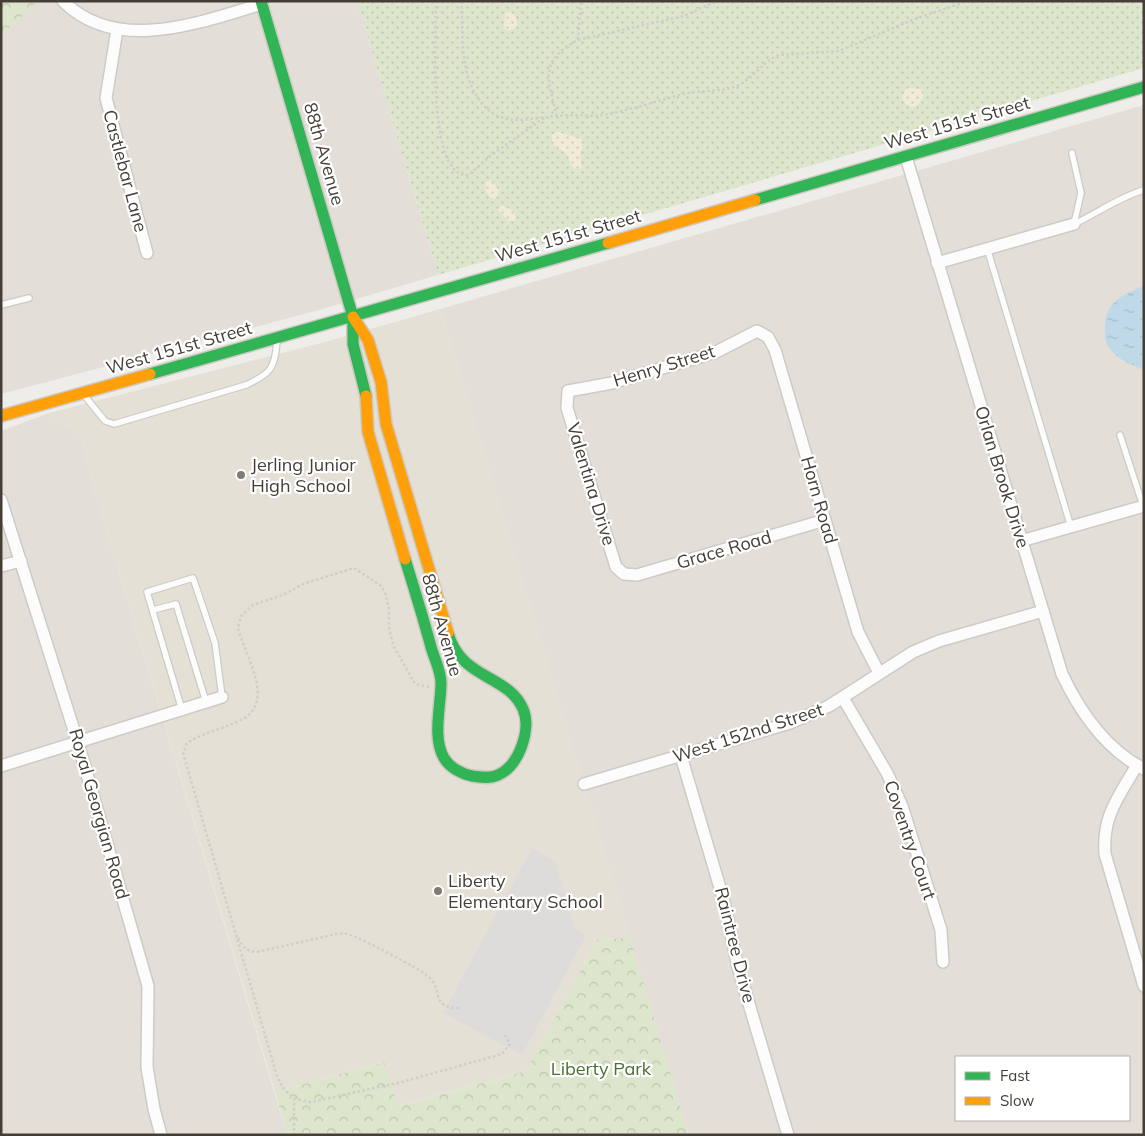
<svg xmlns="http://www.w3.org/2000/svg" width="1145" height="1136" font-family="Mulish,sans-serif">
<style>
.residential{fill:#e3ded8;fill-rule:evenodd}
.education{fill:#e5e0d6}
.grass{fill:url(#grass-dots)}
.sand{fill:url(#sand-dots)}
.park{fill:url(#park-crowns)}
.parking{fill:#dedcda}
.water{fill:url(#water-ripples)}
.lines{fill:none;stroke-linecap:round;stroke-linejoin:round}
.lane-casing{stroke:#cdcbc7;stroke-width:8}
.street-casing{stroke:#cdcbc7;stroke-width:14}
.fast-casing{stroke:#cdc9c1;stroke-width:14}
.slow-casing{stroke:#cdc9c1;stroke-width:14}
.path{stroke:#d0cdcb;stroke-width:2.5;stroke-dasharray:2.5 2.5;stroke-linecap:butt}
.lane{stroke:#fdfcfc;stroke-width:5.5}
.street{stroke:#fdfcfc;stroke-width:11}
.fast{stroke:#30b455;stroke-width:11}
.slow{stroke:#ff9f0a;stroke-width:11}
.poi-dot{fill:#807b75;stroke:#fff;stroke-width:2}
.labels{text-anchor:middle;stroke-width:4.5;stroke-linejoin:round;paint-order:stroke}
.street-label{font-size:18px;fill:#443e37;stroke:#fff}
.poi-label{font-size:18px;fill:#443e37;stroke:#fff;text-anchor:start}
.park-label{font-size:18px;fill:#4b6e31;stroke:#fff}
</style>
<defs>
<pattern id="grass-dots" width="8" height="8" patternUnits="userSpaceOnUse" patternTransform="scale(1.25)"><rect width="8" height="8" fill="#dde6cc"/><path d="M2 2h.1M6 6h.1" fill="none" stroke="#bfc6b0" stroke-width="1.8" stroke-linecap="round"/></pattern>
<pattern id="sand-dots" width="8" height="8" patternUnits="userSpaceOnUse" patternTransform="scale(1.25)"><rect width="8" height="8" fill="#f0ead6"/><path d="M2 2h.1M6 6h.1" fill="none" stroke="#cfcab8" stroke-width="1.8" stroke-linecap="round"/></pattern>
<pattern id="park-crowns" width="20" height="18" patternUnits="userSpaceOnUse" patternTransform="scale(1.25)"><rect width="20" height="18" fill="#dde6cc"/><path d="M2 6a3 3 0 1 1 6 0M12 15a3 3 0 1 1 6 0" fill="none" stroke="#bfc6b0"/></pattern>
<pattern id="water-ripples" width="26" height="14" patternUnits="userSpaceOnUse" patternTransform="scale(1.25)"><rect width="26" height="14" fill="#bfd9e8"/><path d="M2 4q2-2 4 0t4 0M15 11q2-2 4 0t4 0" fill="none" stroke="#a5bbc8"/></pattern>
</defs>
<rect width="100%" height="100%" fill="#efede9"/>
<g class="residential">
<path d="M38 1H357L438 275 319 310 1 394V36Z"/>
<path d="M1144 105V1135H689L440 309ZM956 1057H1129V1120H956Z"/>
<path d="M49 413 81 434 95 491 287 1135H1V431Z"/>
</g>
<path class="education" d="M440 309 630 938 598 939 526 1071 397 1106 383 1062 275 1092 95 491 81 434 49 413 325 342Z"/>
<path class="grass" d="M357 1H1144V68L438 275Z"/>
<g class="sand">
<path d="M511 11C519 20 520 29 507 31L504 27 505 14Z"/>
<path d="M909 88 920 89 924 94 919 104 913 107 905 104 902 98 905 90Z"/>
<path d="M558 132 582 139 583 144 580 155 582 168C569 172 572 162 566 154 562 149 556 147 552 143V135Z"/>
<path d="M491 180 499 190 497 197 494 199C487 197 484 188 486 182Z"/>
<path d="M500 206H505L514 212 516 218 514 221H508L498 210Z"/>
</g>
<g class="park">
<path d="M1 1H38L1 36Z"/>
<path d="M630 938 689 1135H287L275 1092 384 1062 398 1106 526 1071 598 939Z"/>
</g>
<path class="parking" d="M532 848 555 861 575 928 586 936 522 1055 443 1013Z"/>
<path class="water" d="M1144 286V370C1132 365 1119 360 1111 350 1106 345 1105 338 1105 332 1104 302 1120 296 1144 286Z"/>
<g class="lines">
<defs>
<g id="lane">
<path d="M1072 153 1081 193 1074 224"/>
<path d="M1074 224C1098 213 1119 197 1144 190"/>
<path d="M987 248 1071 527"/>
<path d="M1 305 29 298"/>
<path d="M84 395 105 421 114 424 246 385C271 373 275 369 277 341"/>
<path d="M1120 435 1143 506"/>
<path d="M153 610 176 604 206 702"/>
<path d="M182 710 147 592 193 578 215 643 222 697"/>
</g>
<g id="street">
<path d="M63 1C117 55 200 22 262 4"/>
<path d="M117 30 106 98 147 253"/>
<path d="M906 157 1062 674C1080 712 1105 749 1144 769"/>
<path d="M937 263 1074 224"/>
<path d="M1 500 78 743 148 986 147 1067 154 1109 161 1135"/>
<path d="M825 520 637 575 624 574 616 567 567 408 568 391 612 383 716 352 757 331 768 337 775 350 858 632 879 673"/>
<path d="M1021 541 1144 506"/>
<path d="M1 566 21 561"/>
<path d="M843 698 887 773 902 806 941 930 943 962"/>
<path d="M681 756 723 898 738 967 788 1135"/>
<path d="M1137 765C1119 796 1102 816 1105 854L1144 986"/>
<path d="M1 766 222 697"/>
<path d="M584 784 790 723 829 706 913 652 939 641 1043 611"/>
</g>
<g id="fast">
<path d="M261 1 353 317V344L366 396"/>
<path d="M755 200 1144 87"/>
<path d="M150 374 608 243"/>
<path d="M405 559C414 588 423 617 431 647 434 658 441 671 441 683 441 705 432 738 444 758 450 768 462 774 472 776 481 777 490 779 498 775 519 766 532 729 523 709 508 674 461 680 448 633"/>
</g>
<g id="slow">
<path d="M608 243 755 200"/>
<path d="M353 317 368 340 381 382 386 424 448 633"/>
<path d="M366 396 368 432 405 559"/>
<path d="M1 416 150 374"/>
</g>
</defs>
<use href="#lane" class="lane-casing"/>
<use href="#street" class="street-casing"/>
<use href="#fast" class="fast-casing"/>
<use href="#slow" class="slow-casing"/>
<g class="path">
<path d="M436 1C436 29 426 181 469 175L490 156 544 118"/>
<path d="M461 1C464 36 458 70 480 101 501 129 529 118 557 116 572 114 588 117 603 115 632 110 659 100 688 93 703 90 722 92 737 86 754 78 762 62 779 55L839 51 912 20 968 1"/>
<path d="M578 40 581 1"/>
<path d="M557 116C547 78 539 61 578 40L684 16 717 1"/>
<path d="M429 687 415 684 393 645 389 627V609L385 592 380 585 354 568 303 584 285 594 253 605 241 616 238 628C245 657 279 705 237 722 221 729 203 733 187 743L183 753 277 1076C284 1093 293 1100 311 1102L402 1082 502 1054 510 1044 505 1035"/>
<path d="M238 938C243 946 246 952 257 952L336 934C340 934 344 933 347 934 360 937 420 969 429 977 444 992 429 1008 461 1008"/>
<path d="M294 1098V1135"/>
</g>
<use href="#lane" class="lane"/>
<use href="#street" class="street"/>
<use href="#fast" class="fast"/>
<use href="#slow" class="slow"/>
</g>
<g class="poi-dot">
<circle cx="241" cy="475" r="5"/>
<circle cx="438" cy="891" r="5"/>
</g>
<g class="labels">
<g class="street-label">
<text transform="translate(957 123) rotate(-16)" y="6">West 151st Street</text>
<text transform="translate(324 154) rotate(74)" y="6">88th Avenue</text>
<text transform="translate(125 171) rotate(75)" y="6">Castlebar Lane</text>
<text transform="translate(568 236) rotate(-16)" y="6">West 151st Street</text>
<text transform="translate(179 348) rotate(-16)" y="6">West 151st Street</text>
<text transform="translate(664 366) rotate(-17)" y="6">Henry Street</text>
<text transform="translate(1002 477) rotate(73)" y="6">Orlan Brook Drive</text>
<text transform="translate(591 484) rotate(73)" y="6">Valentina Drive</text>
<text transform="translate(819 500) rotate(74)" y="6">Horn Road</text>
<text transform="translate(724 550) rotate(-16)" y="6">Grace Road</text>
<text transform="translate(442 625) rotate(74)" y="6">88th Avenue</text>
<text transform="translate(748 733) rotate(-18)" y="6">West 152nd Street</text>
<text transform="translate(99 814) rotate(74)" y="6">Royal Georgian Road</text>
<text transform="translate(910 840) rotate(71)" y="6">Coventry Court</text>
<text transform="translate(735 945) rotate(76)" y="6">Raintree Drive</text>
</g>
<g class="poi-label">
<text x="251" y="471">Jerling Junior<tspan x="251" dy="21">High School</tspan></text>
<text x="448" y="887">Liberty<tspan x="448" dy="21">Elementary School</tspan></text>
</g>
<g class="park-label">
<text x="601" y="1075">Liberty Park</text>
</g>
</g>
<rect width="1145" height="1136" fill="none" stroke="#443e37" stroke-width="5"/>
<rect x="955" y="1056" width="175" height="65" fill="#ffffff" stroke="#b4b2af"/>
<rect x="965" y="1072" width="25" height="8" fill="#30b455" stroke="#b4b2af"/>
<text x="1000" y="1081" font-size="15" fill="#443e37">Fast</text>
<rect x="965" y="1097" width="25" height="8" fill="#ff9f0a" stroke="#b4b2af"/>
<text x="1000" y="1106" font-size="15" fill="#443e37">Slow</text>
</svg>
